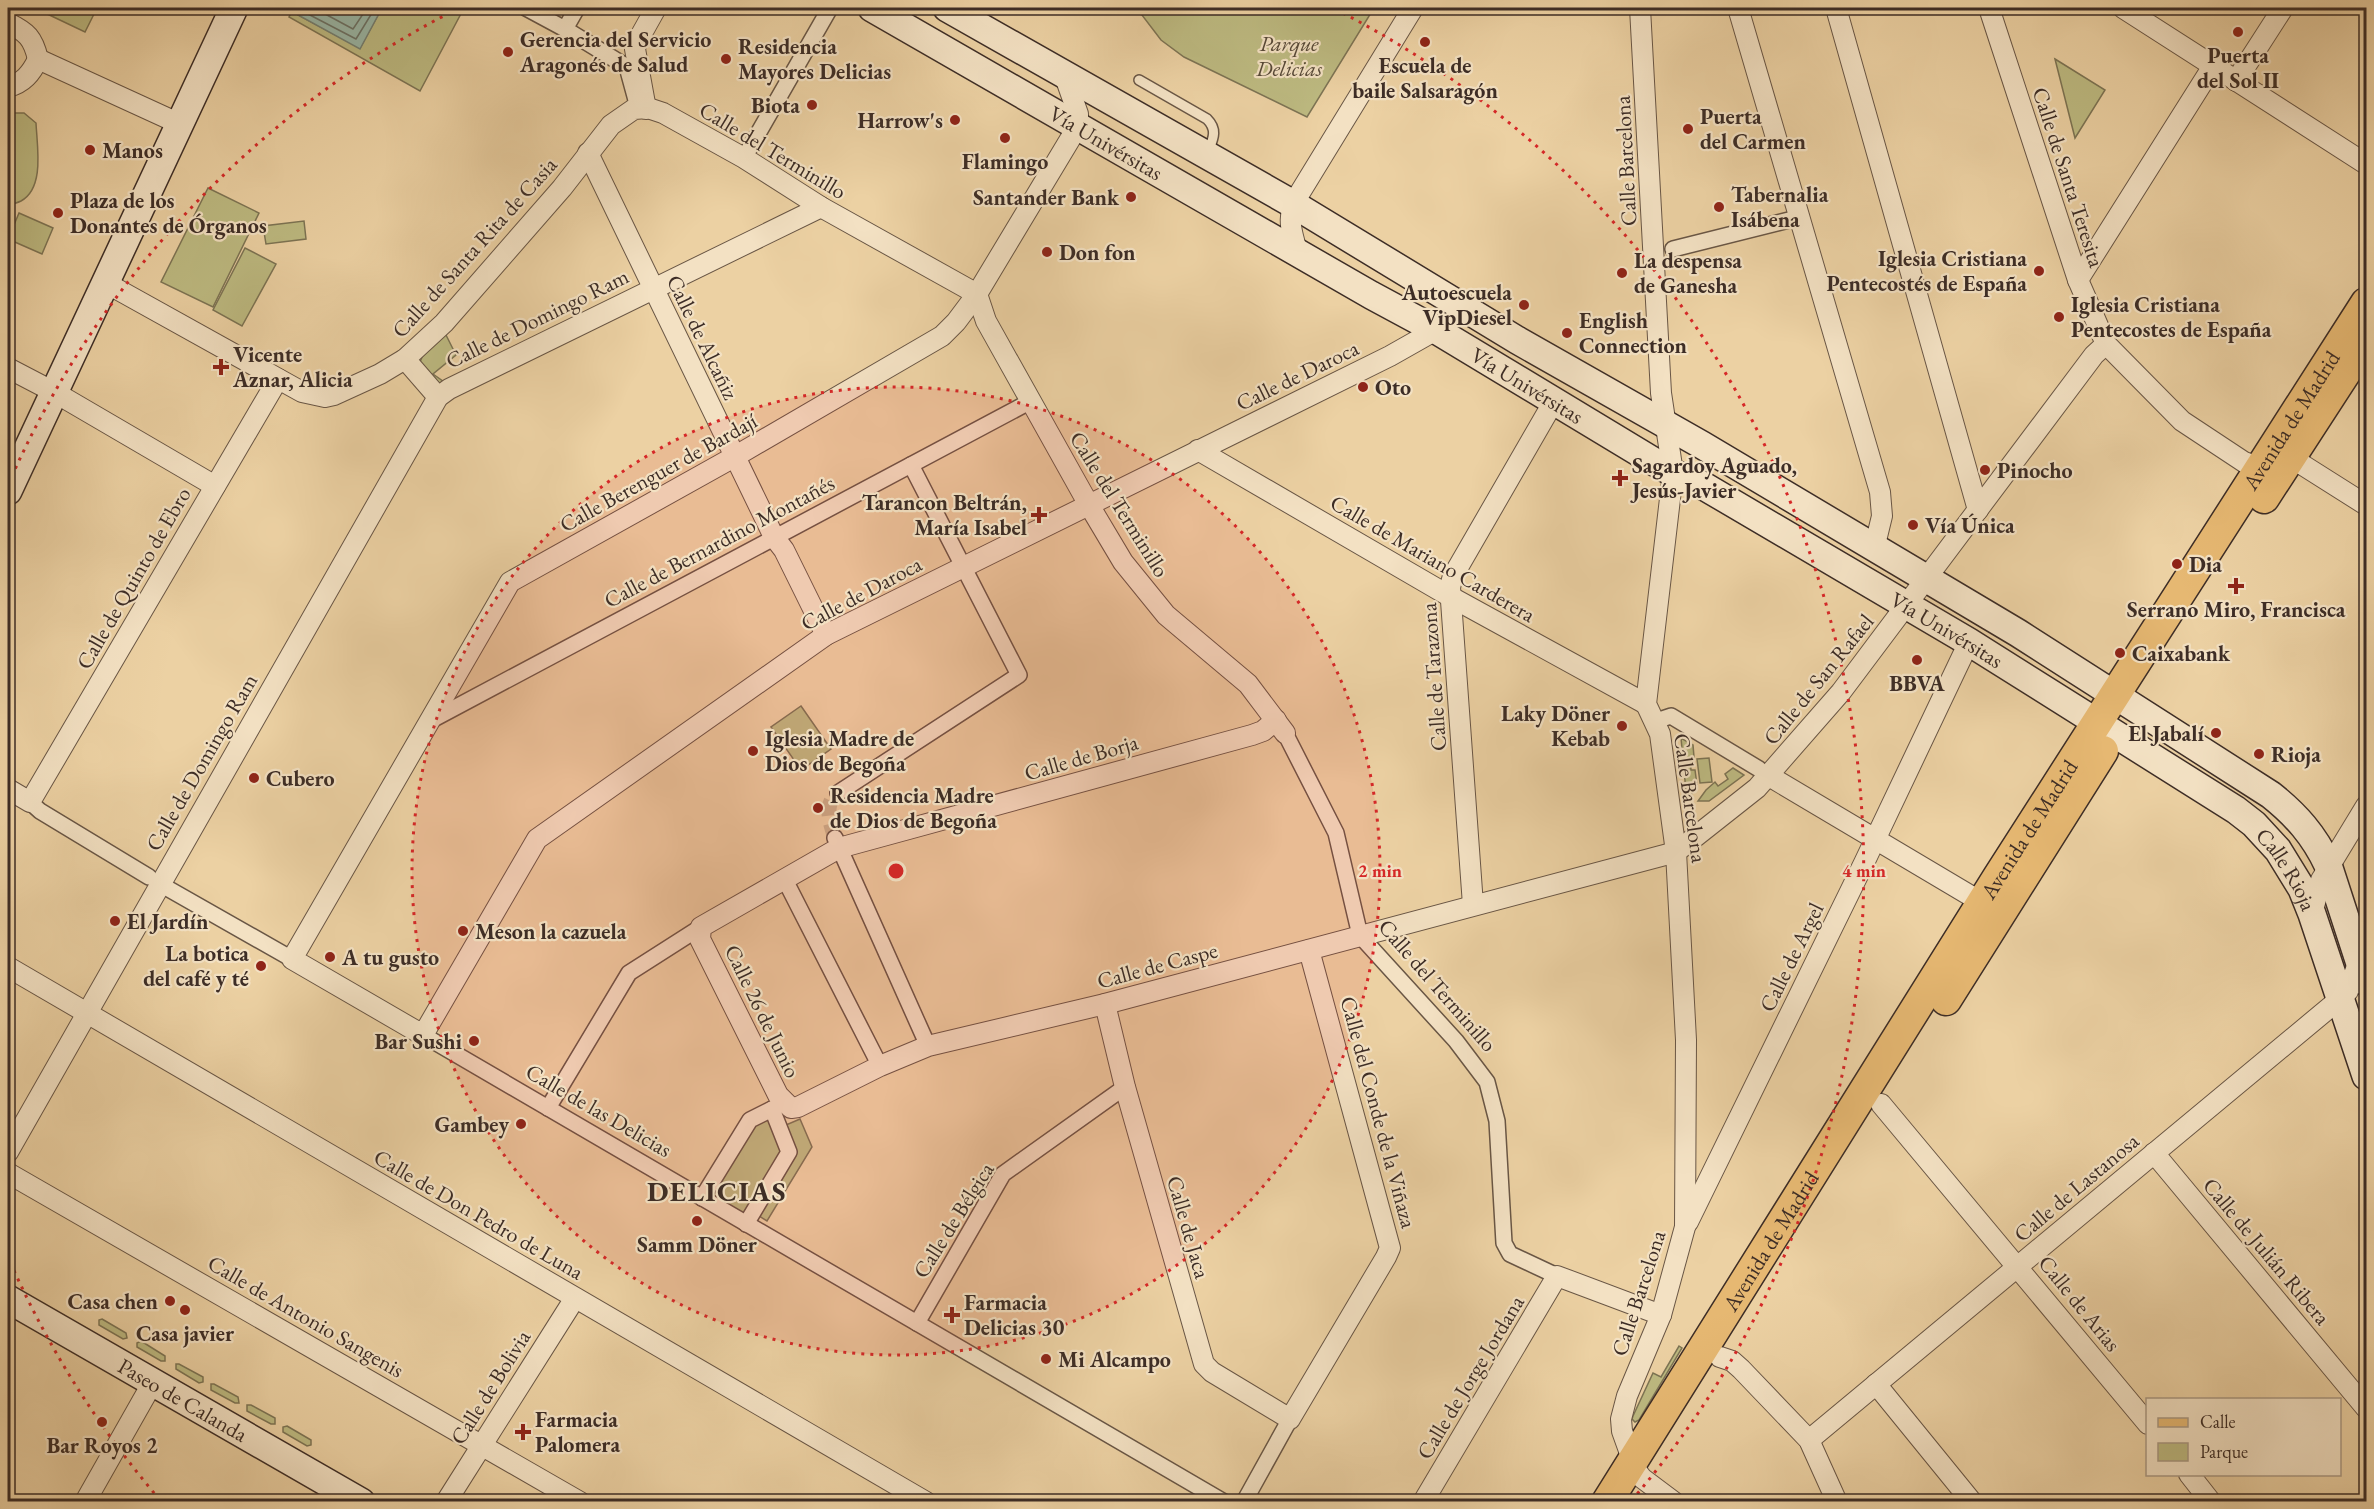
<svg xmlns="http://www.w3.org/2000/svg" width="2374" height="1509" font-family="'EB Garamond',serif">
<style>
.green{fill:#bdba81;stroke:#7d7454;stroke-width:1.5}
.water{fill:#99b7a7;stroke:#748073;stroke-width:1.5}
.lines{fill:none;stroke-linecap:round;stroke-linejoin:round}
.shore{stroke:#6b7266;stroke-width:1.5}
.pedestrian-tunnel{stroke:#c9b08a;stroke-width:15;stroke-dasharray:15 8;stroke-linecap:butt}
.service-casing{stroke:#695645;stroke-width:12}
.pedestrian-casing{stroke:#695645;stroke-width:18}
.minor-casing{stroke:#695645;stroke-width:22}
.secondary-casing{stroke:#3d2d26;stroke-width:30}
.primary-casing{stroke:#3d2d26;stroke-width:33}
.service{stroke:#f3e1c3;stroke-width:9}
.pedestrian{stroke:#f3e1c3;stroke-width:15}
.minor{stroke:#f3e1c3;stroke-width:20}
.secondary{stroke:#f3e1c3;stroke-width:27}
.primary{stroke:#e6b872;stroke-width:30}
.ring{fill:none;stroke:#d62828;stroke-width:3;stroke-dasharray:3 6}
.poi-dot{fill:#8f2418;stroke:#f3e1c3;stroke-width:2}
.labels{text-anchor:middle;stroke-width:4.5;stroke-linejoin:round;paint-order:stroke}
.poi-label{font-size:22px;font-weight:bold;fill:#3d2d26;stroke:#f3e1c3;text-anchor:start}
.park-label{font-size:22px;font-style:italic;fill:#574938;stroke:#f3e1c3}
.street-label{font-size:22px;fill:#3d2d26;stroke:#f3e1c3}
.district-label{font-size:28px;font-weight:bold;letter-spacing:1.5px;fill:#3d2d26;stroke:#f3e1c3}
.centre{fill:#d62828;stroke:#f3e1c3;stroke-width:3}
.ring-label{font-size:18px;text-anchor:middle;font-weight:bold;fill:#d62828;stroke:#f3e1c3;stroke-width:4.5;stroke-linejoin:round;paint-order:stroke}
</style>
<rect width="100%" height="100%" fill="#ecd1a3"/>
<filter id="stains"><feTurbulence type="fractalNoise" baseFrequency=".00333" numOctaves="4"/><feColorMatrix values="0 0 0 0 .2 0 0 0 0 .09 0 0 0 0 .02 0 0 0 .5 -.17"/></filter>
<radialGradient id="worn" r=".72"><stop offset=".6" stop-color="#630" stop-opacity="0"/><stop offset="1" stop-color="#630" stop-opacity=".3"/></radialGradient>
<g class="green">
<path d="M42 8H97L85 32 41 11Z"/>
<path d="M294 8H302L298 15 360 48 382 8H464L420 91 289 17Z"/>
<path d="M1129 8H1374L1307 117 1184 57 1161 40 1142 15Z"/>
<path d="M2055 59 2105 90 2075 138Z"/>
<path d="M8 113H24L36 123C37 146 45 188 21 201 17 203 12 204 8 206Z"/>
<path d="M208 188 259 213 213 307 161 282Z"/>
<path d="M19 213 53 228 42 254 8 239Z"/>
<path d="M304 221 306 239 266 244 263 226Z"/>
<path d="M245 248 276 264 242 326 213 310Z"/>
<path d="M444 331 456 355 433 374 447 384H438L420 362 425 350Z"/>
<path d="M801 706 831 749 801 770 771 727Z"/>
<path d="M1681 738 1693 745 1694 757 1690 759 1691 770H1695L1697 785 1691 795 1686 791Z"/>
<path d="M1709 758 1712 782 1700 783 1697 759Z"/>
<path d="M1733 768 1744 775 1709 801H1698L1706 790 1715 782 1718 786 1728 779 1725 774Z"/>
<path d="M772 1109 779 1128 800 1119 812 1147 767 1221 753 1212 746 1224 702 1198 750 1120Z"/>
<path d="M102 1319 126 1333 127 1338 123 1339 99 1325V1320Z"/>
<path d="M141 1341 165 1356V1361H161L137 1347V1343Z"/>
<path d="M1679 1346 1682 1348 1639 1420 1635 1422 1632 1419 1633 1416 1653 1373 1661 1377Z"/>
<path d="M176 1364H179L203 1377V1382L199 1383 176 1369Z"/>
<path d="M211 1384H214L238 1397 239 1403H235L211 1390Z"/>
<path d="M247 1405H251L275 1418V1424H271L247 1411Z"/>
<path d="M287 1426 311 1440V1445L307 1446 283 1432V1427Z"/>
</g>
<path class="water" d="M302 8H382L360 49 298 15Z"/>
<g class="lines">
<g class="shore">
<path d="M307 8 308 14 356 39 375 8"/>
<path d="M314 8 353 29 367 8"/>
</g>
<path class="pedestrian-tunnel" d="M835 838C830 822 823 804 838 793"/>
<defs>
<path id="service" d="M1139 80 1207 119C1218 130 1213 139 1208 152"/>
<g id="pedestrian">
<path d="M526 8 565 29"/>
<path d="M577 8 565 29 627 67 636 100"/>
<path d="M744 158 830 8"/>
<path d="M1673 249 1801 217"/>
<path d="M1662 719 1671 716 1759 769"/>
<path d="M428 722 1031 401"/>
<path d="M1285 733 1336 833 1359 931"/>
<path d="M838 793 1019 675 911 465"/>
<path d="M30 802 40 811 149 877"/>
<path d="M835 838 928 1046"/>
<path d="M784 878 880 1066"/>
<path d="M167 888 292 959"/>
<path d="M1364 940 1456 1041 1487 1082 1497 1121 1504 1243 1510 1254 1557 1276"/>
<path d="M423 1035 1224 1502"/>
<path d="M548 1108 629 973 701 927"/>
<path d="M702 1198 750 1120 778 1106"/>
<path d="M746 1224 789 1152 772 1109"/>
<path d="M917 1323 1003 1174 1125 1087"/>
<path d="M1244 1502 1290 1419"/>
</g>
<g id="minor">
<path d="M1640 8 1661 393 1673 473 1646 704 1660 734 1676 852 1686 1040 1685 1227 1661 1315 1627 1396 1621 1419 1622 1431 1636 1470 1642 1478 1674 1502"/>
<path d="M1738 8 1880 492 1882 516 1874 549"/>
<path d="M1836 8 1978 510"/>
<path d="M1989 8 2078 280 2106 344 2182 421 2244 462 2259 467 2281 459 2298 462 2366 505"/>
<path d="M2123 8 2366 164"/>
<path d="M8 23C27 32 33 38 38 59"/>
<path d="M38 59 180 124"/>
<path d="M1064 74 1078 114V126L977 294 956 322 942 336 734 457 510 582 292 959 423 1035 537 839 826 635 1390 356 1436 330"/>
<path d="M2236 81 2283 8"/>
<path d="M8 87C23 83 31 74 38 59"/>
<path d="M646 109 635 49 637 42 656 8"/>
<path d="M588 153 774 537 784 550 826 635"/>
<path d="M1297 251C1292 234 1288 221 1293 204L1413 8"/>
<path d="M2078 280 2213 66"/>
<path d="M106 283 302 392 325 397 334 395 380 374 405 359 444 323 562 188 611 125 634 109 648 108 663 113 744 158 821 207 977 294 986 321 1089 505 1123 562 1166 615 1248 684 1285 733"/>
<path d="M405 359 438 397"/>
<path d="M8 368 54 392 215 486"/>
<path d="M1198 450 1451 597 1646 704"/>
<path d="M1276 720 1263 731 1252 735 839 848 701 927 700 939 778 1095 791 1108 798 1107 880 1066 928 1046 1105 1004 1676 852 1757 788 1841 692 2094 355 2106 344"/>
<path d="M1769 776 1971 896 1993 902"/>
<path d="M8 789 30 802 278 379"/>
<path d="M1473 905 1450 587 1453 576 1554 401"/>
<path d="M2312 914 2321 880 2366 806"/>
<path d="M8 967 926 1502"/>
<path d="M1105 1004 1125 1087 1204 1364 1212 1372 1290 1419 1386 1257 1390 1248 1309 950"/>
<path d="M1881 1104 2148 1424"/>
<path d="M8 1152 438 397 449 389 821 207"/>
<path d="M2154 1153 2366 1408"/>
<path d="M8 1173 580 1502"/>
<path d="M1688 1222 1864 863 1969 642"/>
<path d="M1720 1357 1732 1361 1741 1369 1809 1440 1837 1502"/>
<path d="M1876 1384 1972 1502"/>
<path d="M1809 1440 2341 998 2348 991 2359 961"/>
<path d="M2189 1474 2211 1502"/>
<path d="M85 1502 153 1382"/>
<path d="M446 1502 575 1298"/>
<path d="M1423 1502 1557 1276 1661 1315"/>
</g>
<g id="secondary">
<path id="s1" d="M872 8 1371 295 1436 330 1673 473 1702 485 1969 642 2236 810 2254 824 2278 850 2302 889 2312 914 2366 1076"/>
<path d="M947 8 1293 204 1517 340 1702 445 2018 633 2271 795C2296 815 2314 835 2328 865L2366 982"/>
<path d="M8 491 234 8"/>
<path id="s2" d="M8 1299 361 1502"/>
</g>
<g id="primary">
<path d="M2264 498 2366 341"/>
<path d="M1946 1000 2103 751"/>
<path id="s3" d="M1607 1502 1998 877 2366 303"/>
</g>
</defs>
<use href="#service" class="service-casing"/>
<use href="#pedestrian" class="pedestrian-casing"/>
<use href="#minor" class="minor-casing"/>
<use href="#secondary" class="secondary-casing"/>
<use href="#primary" class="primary-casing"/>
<use href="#service" class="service"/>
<use href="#pedestrian" class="pedestrian"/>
<use href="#minor" class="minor"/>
<use href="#secondary" class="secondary"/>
<use href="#primary" class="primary"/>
</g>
<circle cx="896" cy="871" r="484" fill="#d62828" fill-opacity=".12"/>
<g class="ring">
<circle cx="896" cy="871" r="484"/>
<path d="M160 1500A968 968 0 0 1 8 1257M8 485A968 968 0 0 1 457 9M1335 9A968 968 0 0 1 1632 1500"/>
</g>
<g class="poi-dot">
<circle cx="2238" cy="32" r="6"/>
<circle cx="1425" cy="42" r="6"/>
<circle cx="508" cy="52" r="6"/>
<circle cx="726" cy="59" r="6"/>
<circle cx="812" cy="105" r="6"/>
<circle cx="955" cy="120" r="6"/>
<circle cx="1688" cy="129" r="6"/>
<circle cx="1005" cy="138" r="6"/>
<circle cx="90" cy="150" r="6"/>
<circle cx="1131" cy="197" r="6"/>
<circle cx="1719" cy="207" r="6"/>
<circle cx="58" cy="213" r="6"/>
<circle cx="1047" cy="252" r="6"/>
<circle cx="2039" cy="271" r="6"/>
<circle cx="1622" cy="273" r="6"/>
<circle cx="1524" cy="305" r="6"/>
<circle cx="2059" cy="317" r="6"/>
<circle cx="1567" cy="333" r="6"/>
<path d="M218 358h6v6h6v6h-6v6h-6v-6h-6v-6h6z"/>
<circle cx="1363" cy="387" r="6"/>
<circle cx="1985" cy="470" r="6"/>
<path d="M1617 469h6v6h6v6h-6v6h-6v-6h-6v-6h6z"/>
<path d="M1036 506h6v6h6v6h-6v6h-6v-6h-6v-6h6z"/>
<circle cx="1913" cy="525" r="6"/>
<circle cx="2177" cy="564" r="6"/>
<path d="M2233 577h6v6h6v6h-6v6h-6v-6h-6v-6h6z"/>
<circle cx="2120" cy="653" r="6"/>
<circle cx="1917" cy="660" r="6"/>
<circle cx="1622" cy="726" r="6"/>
<circle cx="2216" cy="733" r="6"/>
<circle cx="753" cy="751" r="6"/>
<circle cx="2259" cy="754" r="6"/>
<circle cx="254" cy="778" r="6"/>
<circle cx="818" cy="808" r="6"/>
<circle cx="115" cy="921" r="6"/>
<circle cx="463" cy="931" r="6"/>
<circle cx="330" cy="957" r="6"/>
<circle cx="261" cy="966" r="6"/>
<circle cx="474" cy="1041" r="6"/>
<circle cx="521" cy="1124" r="6"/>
<circle cx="697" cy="1221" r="6"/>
<circle cx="170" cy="1301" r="6"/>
<circle cx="185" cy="1310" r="6"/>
<path d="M949 1306h6v6h6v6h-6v6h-6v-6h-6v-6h6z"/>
<circle cx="1046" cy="1359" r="6"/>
<circle cx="102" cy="1422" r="6"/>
<path d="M520 1423h6v6h6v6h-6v6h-6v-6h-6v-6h6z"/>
</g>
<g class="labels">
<g class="poi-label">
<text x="520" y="47">Gerencia del Servicio<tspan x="520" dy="25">Aragonés de Salud</tspan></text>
<text x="738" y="54">Residencia<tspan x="738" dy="25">Mayores Delicias</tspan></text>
<text x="2238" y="63" text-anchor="middle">Puerta<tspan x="2238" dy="25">del Sol II</tspan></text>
<text x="1425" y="73" text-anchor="middle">Escuela de<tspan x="1425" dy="25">baile Salsaragón</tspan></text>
<text x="800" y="113" text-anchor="end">Biota</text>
<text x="1700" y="124">Puerta<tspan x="1700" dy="25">del Carmen</tspan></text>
<text x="943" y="128" text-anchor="end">Harrow's</text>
<text x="102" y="158">Manos</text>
<text x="1005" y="169" text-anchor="middle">Flamingo</text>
<text x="1731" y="202">Tabernalia<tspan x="1731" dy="25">Isábena</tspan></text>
<text x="1119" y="205" text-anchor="end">Santander Bank</text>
<text x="70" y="208">Plaza de los<tspan x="70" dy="25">Donantes de Órganos</tspan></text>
<text x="1059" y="260">Don fon</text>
<text x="2027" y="266" text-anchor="end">Iglesia Cristiana<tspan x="2027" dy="25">Pentecostés de España</tspan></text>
<text x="1634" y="268">La despensa<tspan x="1634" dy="25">de Ganesha</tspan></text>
<text x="1512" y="300" text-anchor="end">Autoescuela<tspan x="1512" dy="25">VipDiesel</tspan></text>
<text x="2071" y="312">Iglesia Cristiana<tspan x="2071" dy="25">Pentecostes de España</tspan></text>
<text x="1579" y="328">English<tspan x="1579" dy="25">Connection</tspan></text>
<text x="233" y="362">Vicente<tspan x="233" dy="25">Aznar, Alicia</tspan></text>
<text x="1375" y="395">Oto</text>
<text x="1632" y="473">Sagardoy Aguado,<tspan x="1632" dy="25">Jesús-Javier</tspan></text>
<text x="1997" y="478">Pinocho</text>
<text x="1027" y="510" text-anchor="end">Tarancon Beltrán,<tspan x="1027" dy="25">María Isabel</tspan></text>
<text x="1925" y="533">Vía Única</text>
<text x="2189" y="572">Dia</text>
<text x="2236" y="617" text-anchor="middle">Serrano Miro, Francisca</text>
<text x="2132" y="661">Caixabank</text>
<text x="1917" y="691" text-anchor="middle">BBVA</text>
<text x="1610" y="721" text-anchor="end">Laky Döner<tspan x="1610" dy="25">Kebab</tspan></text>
<text x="2204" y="741" text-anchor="end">El Jabalí</text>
<text x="765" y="746">Iglesia Madre de<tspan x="765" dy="25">Dios de Begoña</tspan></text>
<text x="2271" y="762">Rioja</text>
<text x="266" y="786">Cubero</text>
<text x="830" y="803">Residencia Madre<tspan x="830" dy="25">de Dios de Begoña</tspan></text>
<text x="127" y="929">El Jardín</text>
<text x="475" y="939">Meson la cazuela</text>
<text x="249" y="961" text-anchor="end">La botica<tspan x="249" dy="25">del café y té</tspan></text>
<text x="342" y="965">A tu gusto</text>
<text x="462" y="1049" text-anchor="end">Bar Sushi</text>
<text x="509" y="1132" text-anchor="end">Gambey</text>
<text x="697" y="1252" text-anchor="middle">Samm Döner</text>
<text x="158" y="1309" text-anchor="end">Casa chen</text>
<text x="964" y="1310">Farmacia<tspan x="964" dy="25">Delicias 30</tspan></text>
<text x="185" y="1341" text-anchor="middle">Casa javier</text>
<text x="1058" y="1367">Mi Alcampo</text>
<text x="535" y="1427">Farmacia<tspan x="535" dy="25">Palomera</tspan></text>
<text x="102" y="1453" text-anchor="middle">Bar Royos 2</text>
</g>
<g class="park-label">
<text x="1289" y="51">Parque<tspan x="1289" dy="25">Delicias</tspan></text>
</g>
<g class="street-label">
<text dy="8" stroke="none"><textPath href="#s1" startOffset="270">Vía Univérsitas</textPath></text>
<text transform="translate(773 150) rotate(31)" y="8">Calle del Terminillo</text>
<text transform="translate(1625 161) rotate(-93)" y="8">Calle Barcelona</text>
<text transform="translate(2069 177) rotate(72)" y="8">Calle de Santa Teresita</text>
<text transform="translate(474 247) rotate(-48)" y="8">Calle de Santa Rita de Casia</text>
<text transform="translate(537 318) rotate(-26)" y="8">Calle de Domingo Ram</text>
<text transform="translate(703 337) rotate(64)" y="8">Calle de Alcañiz</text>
<text transform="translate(1297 375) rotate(-26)" y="8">Calle de Daroca</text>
<text dy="8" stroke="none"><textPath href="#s1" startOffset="756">Vía Univérsitas</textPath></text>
<text dy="8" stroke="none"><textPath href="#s3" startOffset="1280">Avenida de Madrid</textPath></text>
<text transform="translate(658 472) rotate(-29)" y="8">Calle Berenguer de Bardají</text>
<text transform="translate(1120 504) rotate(58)" y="8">Calle del Terminillo</text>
<text transform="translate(719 541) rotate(-28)" y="8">Calle de Bernardino Montañés</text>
<text transform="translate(1433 558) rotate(30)" y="8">Calle de Mariano Carderera</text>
<text transform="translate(133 578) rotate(-60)" y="8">Calle de Quinto de Ebro</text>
<text transform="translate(861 593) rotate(-28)" y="8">Calle de Daroca</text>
<text dy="8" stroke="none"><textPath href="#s1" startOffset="1242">Vía Univérsitas</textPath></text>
<text transform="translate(1433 677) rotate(-94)" y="8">Calle de Tarazona</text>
<text transform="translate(1818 679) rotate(-51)" y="8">Calle de San Rafael</text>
<text transform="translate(1081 757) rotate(-16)" y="8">Calle de Borja</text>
<text transform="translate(201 762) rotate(-60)" y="8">Calle de Domingo Ram</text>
<text transform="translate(1691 798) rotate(82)" y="8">Calle Barcelona</text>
<text dy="8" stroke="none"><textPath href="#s3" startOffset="794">Avenida de Madrid</textPath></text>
<text dy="8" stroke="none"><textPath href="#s1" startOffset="1662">Calle Rioja</textPath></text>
<text transform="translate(1791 957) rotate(-64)" y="8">Calle de Argel</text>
<text transform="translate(1157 965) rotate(-15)" y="8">Calle de Caspe</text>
<text transform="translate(1438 985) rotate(49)" y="8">Calle del Terminillo</text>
<text transform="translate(763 1011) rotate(64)" y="8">Calle 26 de Junio</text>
<text transform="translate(599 1110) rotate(30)" y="8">Calle de las Delicias</text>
<text transform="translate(1379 1112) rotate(75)" y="8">Calle del Conde de la Viñaza</text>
<text transform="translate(2076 1187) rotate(-40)" y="8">Calle de Lastanosa</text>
<text transform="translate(479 1214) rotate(30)" y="8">Calle de Don Pedro de Luna</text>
<text transform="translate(953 1220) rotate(-58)" y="8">Calle de Bélgica</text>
<text transform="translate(1189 1227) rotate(74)" y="8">Calle de Jaca</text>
<text dy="8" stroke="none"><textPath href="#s3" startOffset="308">Avenida de Madrid</textPath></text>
<text transform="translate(2267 1251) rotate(50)" y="8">Calle de Julián Ribera</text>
<text transform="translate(1638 1293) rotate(-72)" y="8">Calle Barcelona</text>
<text transform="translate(2080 1303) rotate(51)" y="8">Calle de Arias</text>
<text transform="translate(306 1316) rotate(30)" y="8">Calle de Antonio Sangenis</text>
<text transform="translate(1470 1377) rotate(-59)" y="8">Calle de Jorge Jordana</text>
<text transform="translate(490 1387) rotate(-58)" y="8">Calle de Bolivia</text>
<text dy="8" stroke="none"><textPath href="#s2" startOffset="202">Paseo de Calanda</textPath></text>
</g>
<g class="district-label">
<text x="717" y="1201">DELICIAS</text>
</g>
</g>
<circle cx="896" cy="871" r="9" class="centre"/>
<g class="ring-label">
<text x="1380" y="877">2 min</text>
<text x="1864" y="877">4 min</text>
</g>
<rect width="2374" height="1509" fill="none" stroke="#ecd1a3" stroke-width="30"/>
<rect x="9" y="9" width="2356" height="1491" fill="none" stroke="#3d2d26" stroke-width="3"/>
<rect x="15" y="15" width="2344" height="1479" fill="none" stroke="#3d2d26" stroke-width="1.5"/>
<rect x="2146" y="1398" width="195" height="78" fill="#f3e1c3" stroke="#aa9984" stroke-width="1.5"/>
<rect x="2158" y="1418" width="30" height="9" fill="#e6b872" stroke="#aa9984" stroke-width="1.5"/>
<text x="2200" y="1428" font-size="18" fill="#3d2d26">Calle</text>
<rect x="2158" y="1443" width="30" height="18" fill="#bdba81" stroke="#aa9984" stroke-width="1.5"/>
<text x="2200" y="1458" font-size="18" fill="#3d2d26">Parque</text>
<rect width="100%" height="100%" filter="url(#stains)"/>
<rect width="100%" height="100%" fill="url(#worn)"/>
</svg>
